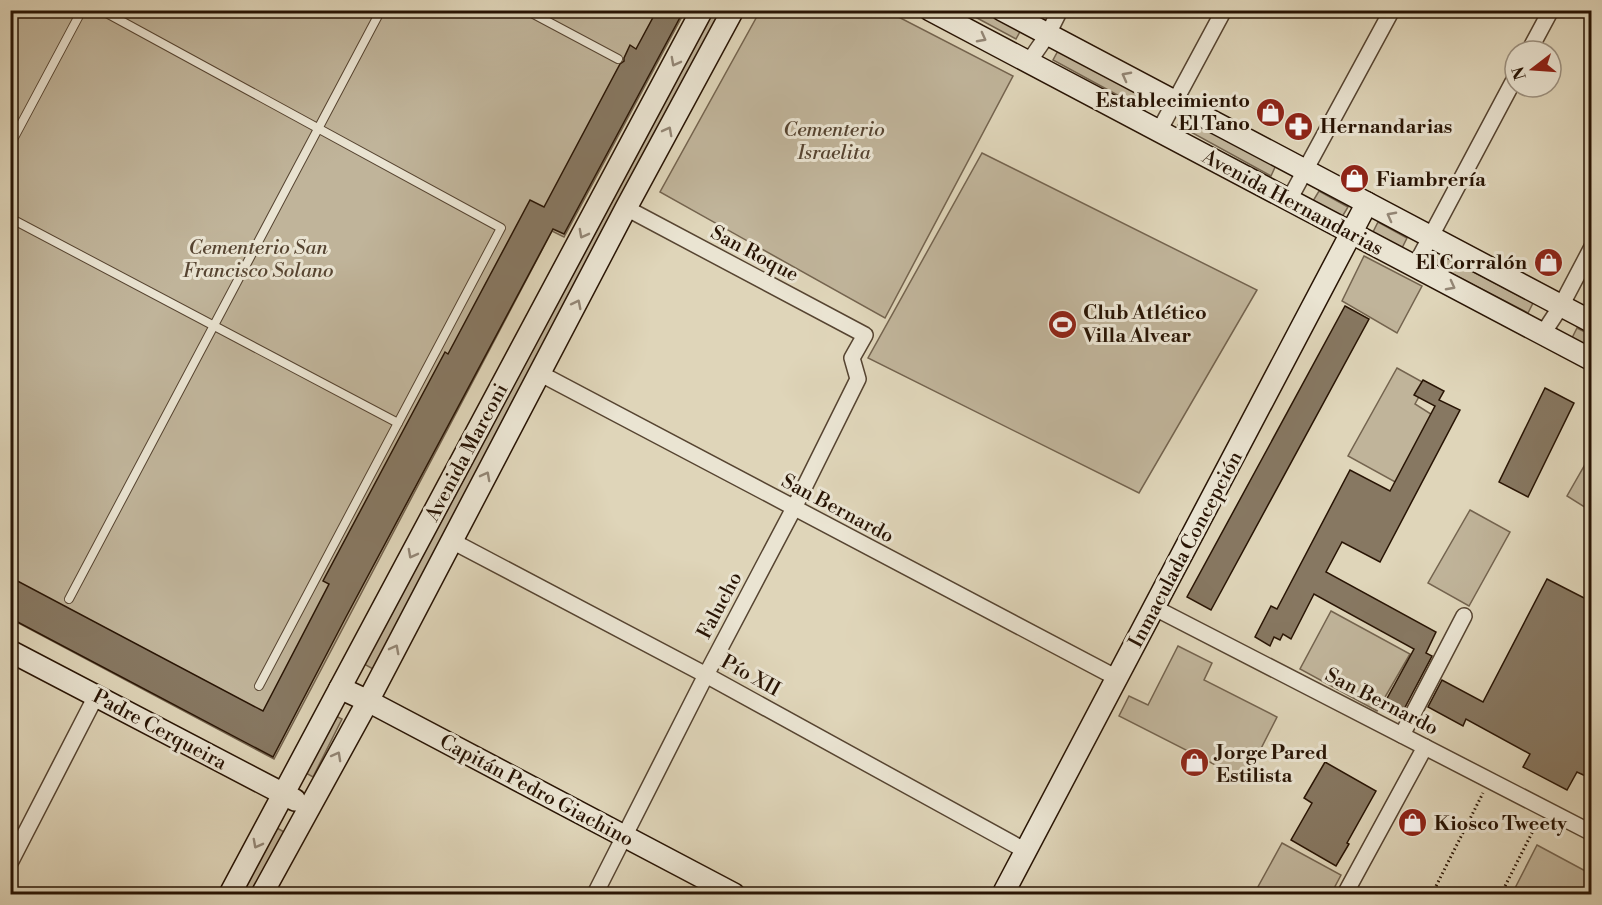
<svg xmlns="http://www.w3.org/2000/svg" width="1602" height="905" font-family="'Libre Bodoni',serif">
<style>
.green{fill:#c0b49a;stroke:#74644f;stroke-width:1.5}
.building{fill:#877862;stroke:#281404;stroke-width:1.5}
.lines{fill:none;stroke-linecap:round;stroke-linejoin:round}
.lane-casing{stroke:#564431;stroke-width:10}
.street-casing{stroke:#564431;stroke-width:18}
.secondary-casing{stroke:#281404;stroke-width:24}
.path{stroke:#281404;stroke-width:3;stroke-dasharray:1.5 3;stroke-linecap:butt}
.lane{stroke:#eae4d2;stroke-width:8}
.street{stroke:#eae4d2;stroke-width:15}
.secondary{stroke:#eae4d2;stroke-width:21}
.oneway{stroke:#938675}
.labels{text-anchor:middle;stroke-width:6;stroke-linejoin:round;paint-order:stroke}
.poi-label{font-size:20px;font-weight:bold;fill:#281404;stroke:#eae4d2;text-anchor:start}
.park-label{font-size:20px;font-style:italic;fill:#564431;stroke:#eae4d2}
.street-label{font-size:20px;fill:#281404;stroke:#eae4d2}
</style>
<rect width="100%" height="100%" fill="#dfd5b9"/>
<filter id="stains"><feTurbulence type="fractalNoise" baseFrequency=".00333" numOctaves="4"/><feColorMatrix values="0 0 0 0 .2 0 0 0 0 .09 0 0 0 0 .02 0 0 0 .5 -.17"/></filter>
<radialGradient id="worn" r=".72"><stop offset=".6" stop-color="#630" stop-opacity="0"/><stop offset="1" stop-color="#630" stop-opacity=".3"/></radialGradient>
<g class="green">
<path d="M10 11H685L564 237 552 231 274 759 11 619Z"/>
<path d="M711 11H723L373 669 364 664Z"/>
<path d="M760 11H887L1013 76 885 318 660 192Z"/>
<path d="M964 11H989L1022 28 1016 39Z"/>
<path d="M1059 49 1151 100 1145 110 1053 60Z"/>
<path d="M1184 114 1276 165 1271 176 1178 125Z"/>
<path d="M982 153 1257 290 1139 493 868 358Z"/>
<path d="M1319 191 1348 207 1342 217 1313 201Z"/>
<path d="M1378 222 1407 238 1402 248 1373 232Z"/>
<path d="M1441 255 1533 303 1528 313 1435 265Z"/>
<path d="M1364 256 1422 286 1397 333 1342 301Z"/>
<path d="M1577 328 1591 335V348L1572 338Z"/>
<path d="M1397 368 1426 384 1415 404 1434 416 1397 483 1348 456Z"/>
<path d="M1591 454 1592 511H1591L1567 496Z"/>
<path d="M1470 510 1510 532 1469 606 1428 583Z"/>
<path d="M1331 611 1410 654 1377 711 1300 669Z"/>
<path d="M1178 646 1212 663 1204 680 1277 717 1245 780 1119 716 1129 696 1148 705Z"/>
<path d="M332 714 342 719 313 777 304 772Z"/>
<path d="M277 828 286 833 254 894H242Z"/>
<path d="M1282 843 1341 875 1331 894H1254Z"/>
<path d="M1537 845 1591 874V894H1512Z"/>
</g>
<g class="building">
<path d="M657 10H684L564 234 553 229 346 617 273 757 10 618V577L263 711 329 584 323 581 445 352 448 354 530 200 544 207 620 64 624 61V58L630 45 636 49Z"/>
<path d="M1345 306 1369 319 1211 610 1187 597Z"/>
<path d="M1423 380 1444 391 1439 400 1460 410 1380 562 1342 542 1326 572 1436 632 1426 653 1432 656 1402 713 1384 704 1414 649 1314 594 1291 639 1283 634 1280 640 1274 637 1270 646 1255 637 1271 606 1277 609 1350 470 1390 491 1435 406 1414 395Z"/>
<path d="M1545 388 1574 403 1528 497 1499 482Z"/>
<path d="M1547 579 1592 602V779L1577 772 1567 790 1523 767 1530 754 1466 719 1463 726 1428 707 1442 680 1483 702Z"/>
<path d="M1325 762 1376 791 1347 843 1349 844 1336 866 1291 840 1312 803 1304 798Z"/>
</g>
<g class="lines">
<defs>
<g id="lane">
<path d="M101 10 501 228 259 686"/>
<path d="M526 10 618 59"/>
<path d="M10 145 82 10"/>
<path d="M10 218 398 423"/>
<path d="M69 599 381 10"/>
</g>
<g id="street">
<path d="M1529 51 1551 10"/>
<path d="M1028 63 1048 34 1060 10"/>
<path d="M1159 131 1224 10"/>
<path d="M1289 200 1392 10"/>
<path d="M1415 266 1515 78"/>
<path d="M1542 335 1561 306 1592 247"/>
<path d="M541 374 1117 678"/>
<path d="M452 541 706 675 1026 851"/>
<path d="M1153 607 1592 833"/>
<path d="M1402 735 1464 616"/>
<path d="M10 863 96 696"/>
<path d="M595 894 706 675 794 508 858 379 852 358 865 335 626 208"/>
<path d="M1345 894 1425 747"/>
</g>
<g id="secondary">
<path d="M930 10 1592 360"/>
<path d="M1002 10 1592 322"/>
<path d="M10 651 295 800"/>
<path d="M340 688 368 701 734 894"/>
<path d="M230 894 702 10"/>
<path d="M262 894 368 701 626 208 733 10"/>
<path d="M1003 894 1367 203"/>
</g>
</defs>
<use href="#lane" class="lane-casing"/>
<use href="#street" class="street-casing"/>
<use href="#secondary" class="secondary-casing"/>
<g class="path">
<path d="M1432 894 1483 793"/>
<path d="M1501 894 1538 821"/>
</g>
<use href="#lane" class="lane"/>
<use href="#street" class="street"/>
<use href="#secondary" class="secondary"/>
</g>
<defs><path id="oneway-chevron" d="M-2-3.5L2.5 0L-2 3.5" fill="none" stroke-width="1.6" stroke-linecap="round" stroke-linejoin="round" transform="scale(1.5)"/></defs>
<g class="oneway">
<use href="#oneway-chevron" transform="translate(982 38) rotate(28)"/>
<use href="#oneway-chevron" transform="translate(675 62) rotate(118)"/>
<use href="#oneway-chevron" transform="translate(1126 76) rotate(-152)"/>
<use href="#oneway-chevron" transform="translate(668 131) rotate(-62)"/>
<use href="#oneway-chevron" transform="translate(1391 216) rotate(-152)"/>
<use href="#oneway-chevron" transform="translate(583 234) rotate(118)"/>
<use href="#oneway-chevron" transform="translate(1451 286) rotate(28)"/>
<use href="#oneway-chevron" transform="translate(577 304) rotate(-63)"/>
<use href="#oneway-chevron" transform="translate(486 476) rotate(-62)"/>
<use href="#oneway-chevron" transform="translate(412 554) rotate(118)"/>
<use href="#oneway-chevron" transform="translate(395 649) rotate(-62)"/>
<use href="#oneway-chevron" transform="translate(337 756) rotate(-61)"/>
<use href="#oneway-chevron" transform="translate(257 844) rotate(118)"/>
</g>
<defs>
<symbol id="shop-disc" viewBox="-11 -11 22 22"><circle r="9.5" fill="#8f2418" stroke="#eae4d2"/><path d="M-5-2.5h2.3a2.7 3.5 0 0 1 5.4 0H5L5.5 6h-11ZM-1.5-2.5h3a1.5 2.3 0 0 0-3 0Z" fill="#fff"/></symbol>
<symbol id="pharmacy-disc" viewBox="-11 -11 22 22"><circle r="9.5" fill="#8f2418" stroke="#eae4d2"/><path d="M-2-6h4v4h4v4h-4v4h-4v-4h-4v-4h4Z" fill="#fff"/></symbol>
<symbol id="stadium-disc" viewBox="-11 -11 22 22"><circle r="9.5" fill="#8f2418" stroke="#eae4d2"/><path d="M0-5a6.5 5 0 1 0 0 10a6.5 5 0 1 0 0-10ZM-3.5-1.8h7v3.6h-7Z" fill="#fff"/></symbol>
</defs>
<g fill-rule="evenodd">
<use href="#shop-disc" x="1254" y="96" width="33" height="33"/>
<use href="#pharmacy-disc" x="1282" y="110" width="33" height="33"/>
<use href="#shop-disc" x="1338" y="162" width="33" height="33"/>
<use href="#shop-disc" x="1532" y="246" width="33" height="33"/>
<use href="#stadium-disc" x="1046" y="308" width="33" height="33"/>
<use href="#shop-disc" x="1178" y="746" width="33" height="33"/>
<use href="#shop-disc" x="1396" y="806" width="33" height="33"/>
</g>
<g class="labels">
<g class="poi-label">
<text x="1250" y="107" text-anchor="end">Establecimiento<tspan x="1250" dy="23">El Tano</tspan></text>
<text x="1320" y="133">Hernandarias</text>
<text x="1376" y="186">Fiambrería</text>
<text x="1527" y="269" text-anchor="end">El Corralón</text>
<text x="1083" y="319">Club Atlético<tspan x="1083" dy="23">Villa Alvear</tspan></text>
<text x="1216" y="759">Jorge Pared<tspan x="1216" dy="23">Estilista</tspan></text>
<text x="1434" y="830">Kiosco Tweety</text>
</g>
<g class="park-label">
<text x="834" y="136">Cementerio<tspan x="834" dy="23">Israelita</tspan></text>
<text x="258" y="254">Cementerio San<tspan x="258" dy="23">Francisco Solano</tspan></text>
</g>
<g class="street-label">
<text transform="translate(1293 202) rotate(28)" y="7">Avenida Hernandarias</text>
<text transform="translate(755 253) rotate(28)" y="7">San Roque</text>
<text transform="translate(466 452) rotate(-62)" y="7">Avenida Marconi</text>
<text transform="translate(838 508) rotate(28)" y="7">San Bernardo</text>
<text transform="translate(1185 549) rotate(-62)" y="7">Inmaculada Concepción</text>
<text transform="translate(719 605) rotate(-62)" y="7">Falucho</text>
<text transform="translate(751 675) rotate(29)" y="7">Pío XII</text>
<text transform="translate(1382 701) rotate(27)" y="7">San Bernardo</text>
<text transform="translate(160 729) rotate(28)" y="7">Padre Cerqueira</text>
<text transform="translate(537 790) rotate(28)" y="7">Capitán Pedro Giachino</text>
</g>
</g>
<rect width="1602" height="905" fill="none" stroke="#dfd5b9" stroke-width="36"/>
<rect x="12" y="12" width="1578" height="881" fill="none" stroke="#281404" stroke-width="3"/>
<rect x="18" y="18" width="1566" height="869" fill="none" stroke="#281404" stroke-width="1.5"/>
<g transform="translate(1533 69) rotate(253)"><circle r="28" fill="#eae4d2" stroke="#9c9180" stroke-width="1.5"/>
<path d="M0-4.5L10 22L0 15L-10 22Z" fill="#8f2418"/>
<text y="-9" font-size="16" font-weight="bold" text-anchor="middle" fill="#281404">N</text>
</g>
<rect width="100%" height="100%" filter="url(#stains)"/>
<rect width="100%" height="100%" fill="url(#worn)"/>
</svg>
